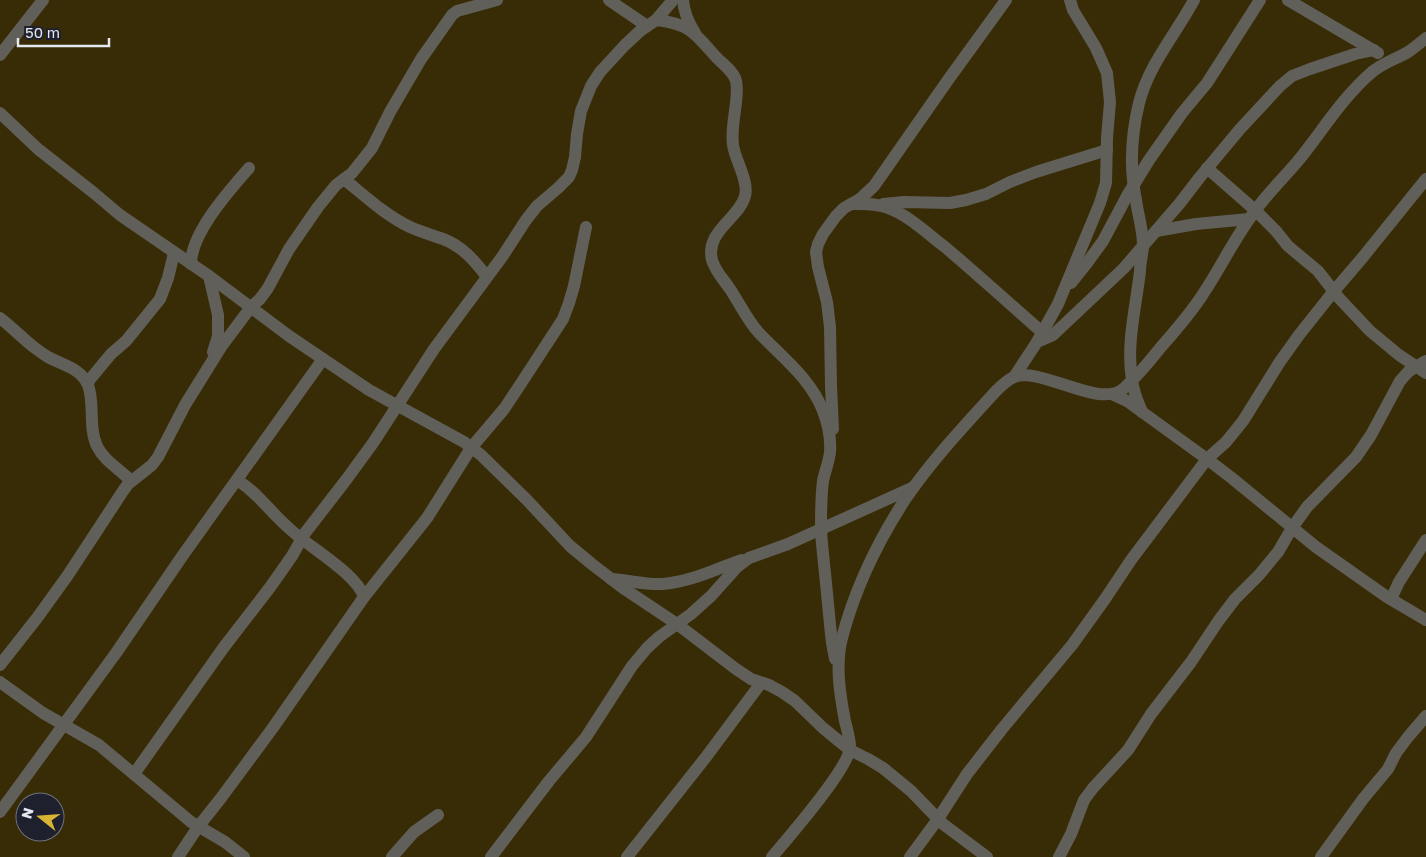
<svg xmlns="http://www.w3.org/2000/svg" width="1426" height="857" font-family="'Golos Text',sans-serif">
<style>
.green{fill:#372c06;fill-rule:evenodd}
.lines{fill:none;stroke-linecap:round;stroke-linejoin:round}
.minor{stroke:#615f59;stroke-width:12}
</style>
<rect width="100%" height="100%" fill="#1e212d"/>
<path class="green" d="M0 0H1426V857H0ZM25 802H55V832H25Z"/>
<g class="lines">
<g class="minor">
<path d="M609 0 647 26"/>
<path d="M683 0C684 13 688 22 695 33"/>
<path d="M1288 0 1378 53"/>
<path d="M656 20C691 24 695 34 717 58 724 65 734 72 736 81 740 98 730 124 733 145 735 160 749 181 745 196 739 219 705 231 712 260 715 271 724 280 730 289 740 304 747 320 759 333 782 357 811 379 823 411 828 424 831 438 830 452 829 462 825 471 823 481 821 496 821 512 821 527 821 539 823 552 824 564 827 591 829 617 832 643L835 659"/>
<path d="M0 55 43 0"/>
<path d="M0 113 38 149 94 193 120 215 209 276 289 336 369 390 464 442 481 455 527 500 570 546 593 565 623 588 677 624 736 669 751 679 769 685 782 692 795 701 823 728 850 750 868 759 883 768 911 791 943 824 987 857"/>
<path d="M1207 168 1255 210 1276 231 1288 246 1318 271 1339 298 1370 331 1399 355 1426 373"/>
<path d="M344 179C365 196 385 215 410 227 421 232 432 235 443 239 462 246 475 261 487 277"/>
<path d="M851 204C863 204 876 203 888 208 907 214 929 235 945 247 978 275 1010 304 1043 333"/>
<path d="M883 204 904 202 950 203 966 200 986 194 1010 182 1036 172 1107 150"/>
<path d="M1156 231 1196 224 1249 219"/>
<path d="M191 264C191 233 229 191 249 168"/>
<path d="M209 276 218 315V336L213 352"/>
<path d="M1071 283 1087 263 1103 241 1127 196 1149 160 1182 113 1207 83 1260 0"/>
<path d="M0 318C12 327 23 339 35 348 39 351 43 354 48 357 62 365 81 368 88 385 95 403 88 427 97 446 104 461 120 469 131 481"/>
<path d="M1037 342 1053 335 1124 268 1180 203 1200 177 1240 129 1280 86 1292 76 1310 69 1355 54 1374 50"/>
<path d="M1014 377 1037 342 1058 304 1100 203 1106 183 1107 138 1110 102 1107 73 1096 48 1073 10 1070 0"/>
<path d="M87 383 111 354 126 341 160 299 168 278 174 253"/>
<path d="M1112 394 1127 401 1207 459 1233 479 1316 547 1387 597 1426 620"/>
<path d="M1142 412C1138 402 1133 391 1132 380 1126 344 1136 307 1140 271 1140 262 1143 253 1143 245 1143 230 1138 215 1136 200 1129 166 1131 136 1139 103 1149 64 1176 34 1194 0"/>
<path d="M833 429 831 386 830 327 827 302 818 267 816 252 818 244 823 234 836 216 844 208 860 199 874 186 948 80 1006 0"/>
<path d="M237 480C245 485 252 491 258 497 269 508 279 520 291 530 309 547 357 574 364 597"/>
<path d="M611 579C628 580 645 585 662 584 691 582 715 569 742 560"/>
<path d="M1391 599 1399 582 1426 540"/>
<path d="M0 665 37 618 68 575 123 491 128 484 152 465 158 457 185 405 221 347 251 307 260 299 268 288 289 249 318 207 336 185 352 173 372 148 390 112 421 59 452 15 457 11 497 0"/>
<path d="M0 682 43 713 99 745 191 822 225 842 244 857"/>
<path d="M134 774 224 647 271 586 292 556 305 533 346 480 373 443 434 349 502 257 526 220 537 206 558 188 569 177 572 170 575 157 577 134 581 111 591 86 600 72 625 45 640 31 656 20 673 0"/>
<path d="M0 812 116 653 183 555 323 359"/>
<path d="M178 857 198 827 221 798 272 729 364 597 427 518 471 448 504 409 520 385 563 319 569 303 574 286 586 227"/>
<path d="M392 857 414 832 438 815"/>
<path d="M491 857 549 781 586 737 632 666 647 648 659 637 691 614 711 596 737 567 749 558 788 544 914 487"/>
<path d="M627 857 706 757 761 683"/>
<path d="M772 857C788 838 850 767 850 747 850 739 847 729 845 721 840 695 835 665 842 638 855 588 878 541 906 498 932 460 965 425 996 391 1001 386 1007 380 1014 377 1040 366 1099 409 1123 389 1137 377 1149 362 1161 347 1176 330 1191 313 1203 294 1221 267 1235 237 1255 211 1269 191 1287 175 1302 156 1324 128 1344 96 1372 72 1383 63 1396 59 1408 52 1414 48 1420 43 1426 38"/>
<path d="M910 857 938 819 945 808 967 774 1002 729 1072 645 1105 599 1131 560 1207 459 1226 442 1243 421 1279 363 1299 335 1334 291 1363 257 1426 179"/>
<path d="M1059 857 1071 834 1084 800 1093 788 1128 750 1151 714 1191 662 1219 620 1235 599 1259 575 1278 552 1292 528 1307 507 1356 457 1371 435 1400 381 1409 371 1426 361"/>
<path d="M1321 857 1363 799 1388 769 1396 753 1408 737 1426 716"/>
</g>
</g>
<g transform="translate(40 817) rotate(287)"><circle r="24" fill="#1e212d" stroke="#6e707b"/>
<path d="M0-4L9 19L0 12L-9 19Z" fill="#d7b434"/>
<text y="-8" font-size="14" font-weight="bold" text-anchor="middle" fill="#e5e7f0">N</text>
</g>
<path d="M18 38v8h91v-8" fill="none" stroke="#e5e7f0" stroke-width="2.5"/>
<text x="25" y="38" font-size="15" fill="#e5e7f0" stroke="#1e212d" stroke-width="4" paint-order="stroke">50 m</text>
</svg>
